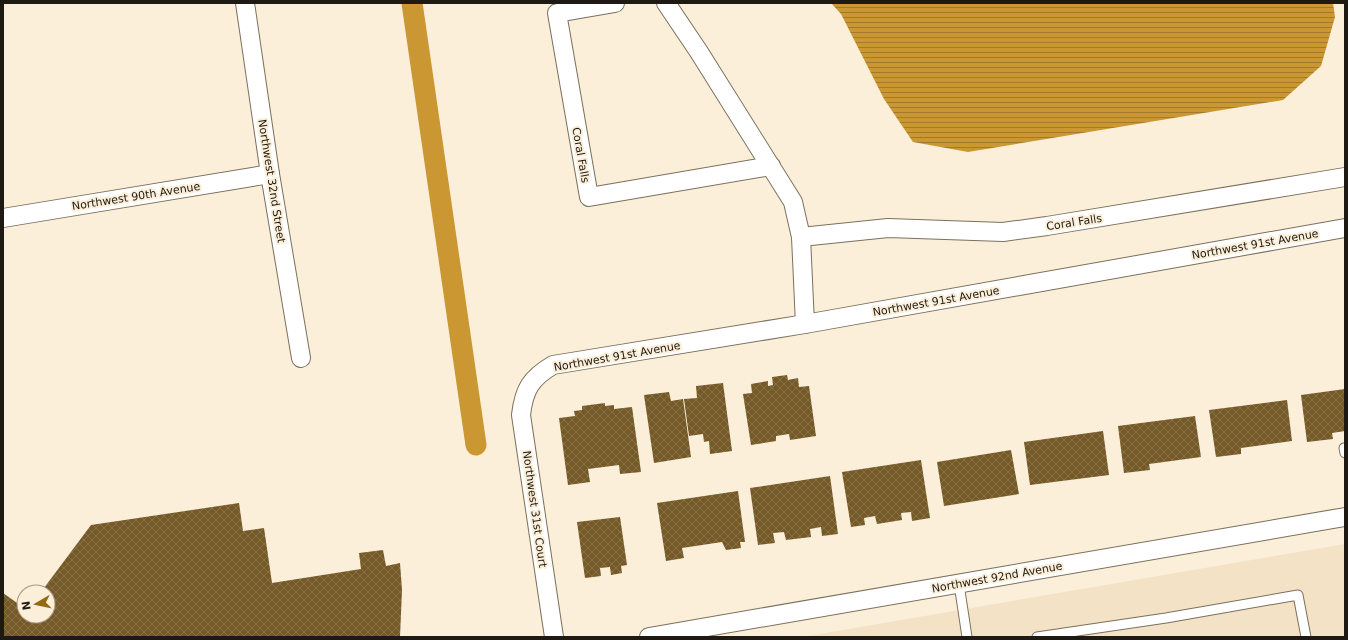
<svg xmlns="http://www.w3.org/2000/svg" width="1348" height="640" font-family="'DejaVu Sans',sans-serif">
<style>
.built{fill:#f3e2c6}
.water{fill:url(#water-rules)}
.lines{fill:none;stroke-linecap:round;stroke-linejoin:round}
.canal{stroke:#ca9732;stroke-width:21}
.building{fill:url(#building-cross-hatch)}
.service-casing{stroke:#7b705d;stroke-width:11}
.minor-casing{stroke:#7b705d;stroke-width:20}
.service{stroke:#fff;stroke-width:9}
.minor{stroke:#fff;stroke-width:18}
.labels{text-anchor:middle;stroke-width:4;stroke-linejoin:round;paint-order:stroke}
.street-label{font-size:11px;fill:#1e1912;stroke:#fbefd9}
</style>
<defs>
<pattern id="water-rules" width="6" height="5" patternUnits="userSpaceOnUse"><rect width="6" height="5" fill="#ca9732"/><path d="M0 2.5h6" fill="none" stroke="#a37a29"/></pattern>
<pattern id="building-cross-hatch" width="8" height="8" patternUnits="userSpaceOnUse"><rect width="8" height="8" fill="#755926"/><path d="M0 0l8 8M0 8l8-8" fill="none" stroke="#87714a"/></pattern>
</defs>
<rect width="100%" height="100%" fill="#fbefd9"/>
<path class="built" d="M1345 544V637H802Z"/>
<path class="water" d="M831 3H1333L1335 17 1321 66 1283 100 968 152 913 142 884 99 841 14Z"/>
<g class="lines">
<path class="canal" d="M412 3 476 445"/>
</g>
<g class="building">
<path d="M787 375 788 380 798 378 799 387 809 386 816 436 790 440 789 434 776 436V441L751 445 743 394 752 393 751 384 768 381V386L773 385 772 377Z"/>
<path d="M723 383 732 451 710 454 709 441 704 442 703 434 689 436 684 399 697 398 696 386Z"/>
<path d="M1345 389V431L1332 433 1333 439 1307 442 1301 395Z"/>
<path d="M669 392 671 401 683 399 691 457 654 463 644 395Z"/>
<path d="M1287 400 1292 441 1241 448V454L1216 457 1209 410Z"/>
<path d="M605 403V406L614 405V409L632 407 641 472 620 474 619 465 588 469 590 482 568 485 559 418 575 416 574 411 582 410V406Z"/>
<path d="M1195 416 1201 457 1149 464 1150 470 1124 473 1118 426Z"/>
<path d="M1103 431 1109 475 1030 485 1024 442Z"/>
<path d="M1011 450 1019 494 944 506 937 462Z"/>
<path d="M921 460 930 518 912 521 911 512 901 513 902 520 877 524 875 516 864 518 865 525 851 527 842 472Z"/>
<path d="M830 476 838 534 822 536 821 527 810 529 811 537 786 540 784 532 773 533 775 543 758 545 750 488Z"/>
<path d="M738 491 745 542H740L741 548 726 550 722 542 682 548 684 558 666 561 657 503Z"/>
<path d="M239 503 243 531 264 528 272 583 361 569 359 553 383 550 386 566 400 563 402 590 400 637H3V593L20 605H24V616H48V592H41L91 525Z"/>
<path d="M620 517 627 565 621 566 622 573 611 575 610 567 600 568 601 576 585 578 577 522Z"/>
</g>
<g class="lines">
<defs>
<g id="service">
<path d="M1344 448 1345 453"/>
<path d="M959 584 967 637"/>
<path d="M1037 637 1166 618 1298 595 1306 637"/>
</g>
<g id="minor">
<path d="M245 3 270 174 301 358"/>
<path d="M615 3 557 13 589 197 771 166"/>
<path d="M666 3 699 52 793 202 801 237 805 324"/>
<path d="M3 218 270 174"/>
<path d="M801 237 888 228 1003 232 1047 226 1345 177"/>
<path d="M554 637 521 415C524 389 531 378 553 365L805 324 1345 228"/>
<path d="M649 637 1345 517"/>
</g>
</defs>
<use href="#service" class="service-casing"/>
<use href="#minor" class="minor-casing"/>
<use href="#service" class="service"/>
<use href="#minor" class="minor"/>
</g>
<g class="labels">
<g class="street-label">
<text transform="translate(581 155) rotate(80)" y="4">Coral Falls</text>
<text transform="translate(272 181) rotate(81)" y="4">Northwest 32nd Street</text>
<text transform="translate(136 196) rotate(-9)" y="4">Northwest 90th Avenue</text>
<text transform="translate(1074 222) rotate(-9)" y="4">Coral Falls</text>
<text transform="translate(1255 244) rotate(-10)" y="4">Northwest 91st Avenue</text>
<text transform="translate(936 301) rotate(-10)" y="4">Northwest 91st Avenue</text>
<text transform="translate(617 356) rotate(-10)" y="4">Northwest 91st Avenue</text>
<text transform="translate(535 509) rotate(82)" y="4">Northwest 31st Court</text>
<text transform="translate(997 577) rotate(-10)" y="4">Northwest 92nd Avenue</text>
</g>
</g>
<rect width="1348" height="640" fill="none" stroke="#1e1912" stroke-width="8"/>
<g transform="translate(36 604) rotate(261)"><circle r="19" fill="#fbefd9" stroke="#a39989"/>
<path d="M0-3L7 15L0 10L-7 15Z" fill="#936a13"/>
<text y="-6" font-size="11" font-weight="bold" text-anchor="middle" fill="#1e1912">N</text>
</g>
</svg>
